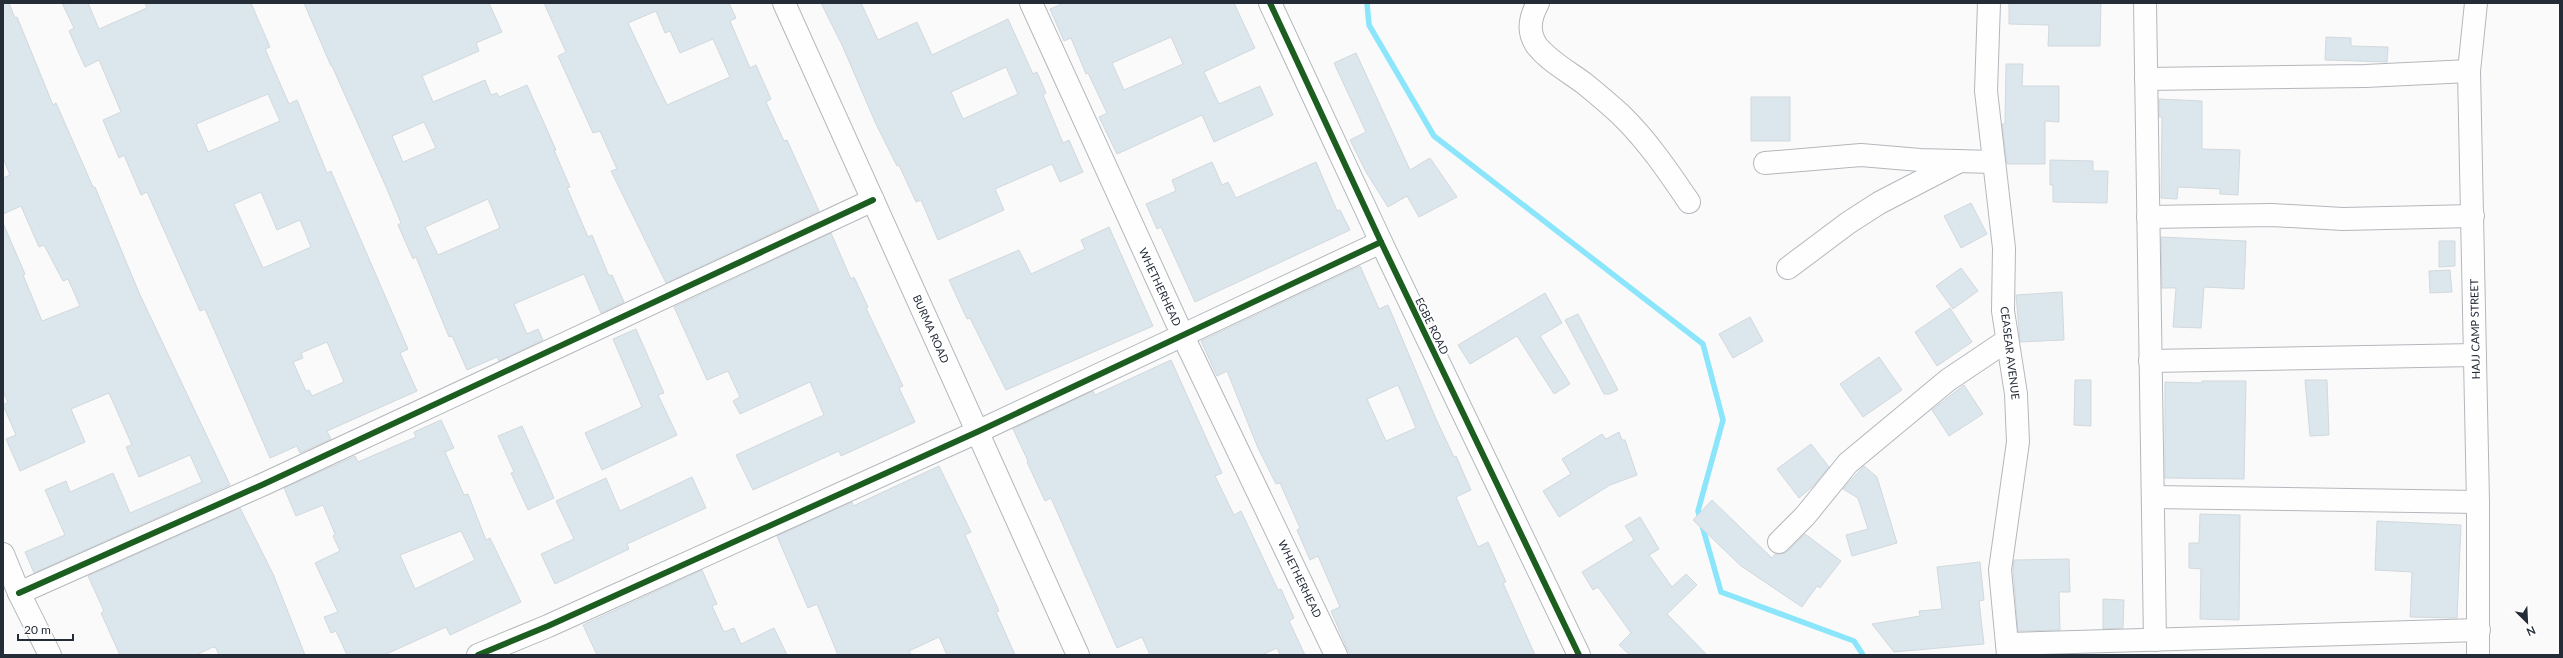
<svg xmlns="http://www.w3.org/2000/svg" width="2563" height="658" font-family="Lato,sans-serif">
<style>
.lines{fill:none;stroke-linecap:round;stroke-linejoin:round}
.stream{stroke:#8be5fb;stroke-width:5.5}
.building{fill:#dce6ed;stroke:#d2d9dd;fill-rule:evenodd}
.street-casing{stroke:#b3b7bc;stroke-width:24}
.secondary-casing{stroke:#b3b7bc;stroke-width:24}
.street{stroke:#fefefe;stroke-width:22}
.secondary{stroke:#fefefe;stroke-width:22}
.cycleway-casing{stroke:#fff;stroke-width:8}
.cycleway{stroke:#1b5e20;stroke-width:6}
.labels{text-anchor:middle;stroke-width:4;stroke-linejoin:round;paint-order:stroke}
.street-label{font-size:11px;fill:#242c38;stroke:#fff}
</style>
<rect width="100%" height="100%" fill="#fafafa"/>
<g class="lines">
<path class="stream" d="M1367 3 1369 25 1434 136 1703 344 1723 420 1698 511 1721 592 1854 641 1863 655"/>
</g>
<g class="building">
<path d="M3 3H9L15 18 17 17 53 105 56 103 93 187H95L140 295 230 485 34 573 25 552 65 535 45 490 66 481 70 492 113 473 130 513 202 482 190 455 139 477 126 447 132 445 109 393 71 409 85 442 20 471 6 439 16 435 3 405 8 402 3 392V223L25 274 23 275 42 321 80 306 68 279 63 281 44 245 39 247 21 206 3 214V178L10 175 3 158Z"/>
<path d="M62 3H88L99 29 147 8 145 3H251L270 47 265 49 289 104 297 100 327 173 331 171 408 349 400 353 417 391 327 431 331 439 300 453 297 446 270 458 205 309 200 311 147 192 141 195 124 155 119 158 103 120 121 112 99 60 85 67 69 31 74 28ZM268 94 280 121 208 152 196 124ZM261 192 277 230 300 220 311 247 263 268 234 204ZM327 342 344 382 312 396 309 390 306 391 293 362 303 358 301 353Z"/>
<path d="M304 3H489L502 32 476 43 479 51 422 76 433 102 485 80 491 95 497 93 499 97 527 85 556 150H554L570 187 567 188 588 237 592 235 609 276 612 275 624 302 601 313 584 274 514 304 527 334 538 329 543 340 499 361 497 357 467 370 452 336 449 337 416 257 413 259 398 225 401 223 387 189 332 66H331ZM424 122 436 148 403 162 392 136ZM488 199 500 228 438 255 425 227Z"/>
<path d="M544 3H729L736 18 730 21 750 68 756 65 771 99 766 102 784 141 787 140 819 211 666 283 611 171 617 169 600 131 593 133 558 56 566 52ZM656 11 665 33 670 31 680 53 713 39 730 77 667 105 628 23Z"/>
<path d="M821 3H861L878 40 917 22 932 55 1008 19 1033 74 1037 72 1046 93 1043 95 1063 143 1069 140 1083 172 1060 182 1052 164 995 189 1004 210 938 240 921 200 916 202 899 165 897 166 876 124 842 45ZM1006 67 1018 94 963 119 951 92Z"/>
<path d="M1064 3H1234L1255 48 1204 72 1219 104 1260 86 1273 115 1214 142 1202 115 1117 154 1099 117 1107 113 1088 73 1086 74 1071 38 1064 41 1050 9ZM1171 37 1183 64 1124 90 1112 63Z"/>
<path d="M2009 3H2101L2100 46H2048L2049 25 2009 24Z"/>
<path d="M2326 37 2351 38V46L2388 47 2387 62 2325 60Z"/>
<path d="M1356 53 1410 170 1430 158 1457 197 1419 217 1407 196 1388 207 1366 172 1350 140 1366 132 1334 63Z"/>
<path d="M2006 64H2023L2022 86H2059V122L2045 121V164H2007L2002 124H2005Z"/>
<rect x="1751" y="97" width="39" height="44"/>
<path d="M2159 99 2202 101V149L2240 150 2238 195 2220 194V189L2178 187 2177 199 2161 198 2162 117H2159Z"/>
<path d="M2050 160 2093 161V171H2108L2107 203 2053 202V185H2050Z"/>
<path d="M1212 162 1222 185 1228 182 1236 198 1316 162 1337 211 1340 210 1350 230 1195 302 1161 227 1157 229 1146 204 1176 191 1172 180Z"/>
<path d="M1971 203 1987 234 1961 248 1944 216Z"/>
<path d="M1109 227 1153 326 1006 390 970 318 967 319 949 280 1019 250 1031 274 1085 249 1081 240Z"/>
<path d="M831 233 851 279 854 277 868 307 866 308 903 386 899 388 915 422 841 456 839 451 753 490 736 455 824 415 810 382 740 414 733 401 740 397 728 371 707 380 674 307Z"/>
<path d="M2161 237 2246 241 2244 289 2204 287 2201 328 2173 327 2176 288H2162Z"/>
<path d="M2439 241H2455V266L2439 267Z"/>
<path d="M1360 266 1379 309 1388 305 1436 419 1454 457 1456 456 1471 490 1456 497 1478 547 1488 542 1506 582 1503 583 1535 655H1350L1331 611 1340 607 1318 556 1310 560 1297 530 1300 528 1280 483 1276 484 1258 448 1227 371 1217 376 1201 341ZM1398 385 1416 428 1386 441 1367 399Z"/>
<path d="M1961 268 1978 291 1953 309 1936 286Z"/>
<path d="M2450 270 2452 292 2430 293 2429 271Z"/>
<path d="M2062 292 2064 340 2020 342 2016 295Z"/>
<path d="M1545 293 1562 323 1540 336 1570 384 1554 394 1517 336 1470 364 1458 345Z"/>
<path d="M1950 308 1972 342 1937 366 1915 332Z"/>
<path d="M1578 314 1618 390 1610 394H1604L1565 320Z"/>
<path d="M1750 317 1763 341 1733 358 1719 334Z"/>
<path d="M636 329 664 393 658 395 677 435 602 470 585 433 642 407 613 339Z"/>
<path d="M1879 357 1902 390 1863 417 1840 384Z"/>
<path d="M1171 360 1222 473 1215 476 1234 515 1241 511 1278 590 1281 589 1294 618 1289 621 1305 655H1280L1277 648 1262 655H1150L1142 637 1117 648 1051 498 1045 501 1027 462 1028 461 1013 429 1093 391 1095 395Z"/>
<path d="M2075 380H2091V426L2074 425Z"/>
<path d="M2305 380H2327L2329 435 2310 436Z"/>
<path d="M2202 381H2246L2244 479 2165 478V382L2202 383Z"/>
<path d="M1964 385 1983 414 1949 436 1932 410Z"/>
<path d="M441 420 454 448 445 452 464 495 468 494 486 540 490 538 521 602 450 635 446 627 384 655H347L336 631 331 633 324 617 338 612 315 563 340 551 333 536 335 534 323 505 296 516 284 488 355 456 358 462 416 437 414 432ZM461 531 475 560 415 589 400 555Z"/>
<path d="M522 426 554 498 528 510 511 473 514 472 498 436Z"/>
<path d="M1619 432 1622 440H1625L1637 475 1610 485 1559 517 1543 491 1571 474 1562 459 1602 434 1606 439Z"/>
<path d="M1811 444 1829 467 1812 487 1799 498 1777 469Z"/>
<path d="M939 466 971 532 965 535 999 611 996 612 1015 655H947L939 637 909 651 911 655H838L817 604 808 608 777 536 852 502 853 506Z"/>
<path d="M1864 466 1877 477 1897 543 1852 556 1846 535 1868 529 1858 498 1843 489Z"/>
<path d="M692 477 706 508 627 544 629 549 555 584 541 554 574 539 556 501 606 478 620 511Z"/>
<path d="M1712 500 1772 558 1775 554H1782L1788 551 1805 534 1841 561 1820 588 1817 586 1802 607 1741 566 1693 520Z"/>
<path d="M240 508 273 574 305 655H219L216 648 213 647 196 655H120L101 613 104 611 88 576Z"/>
<path d="M2200 514 2240 515 2239 620 2200 619 2201 569 2189 568V543H2199Z"/>
<path d="M1640 517 1659 549 1649 555 1672 587 1686 574 1697 585 1667 614 1707 655H1630L1619 645 1631 633 1598 587 1593 590 1582 572 1634 540 1625 526Z"/>
<path d="M2377 521 2461 525 2457 618 2410 617 2412 572 2375 570Z"/>
<path d="M2069 559 2070 592H2059L2060 630 2018 631 2013 570 2014 560Z"/>
<path d="M1980 562 1984 600 1979 601 1984 644 1894 652 1872 624 1920 616 1919 611 1942 609 1937 567Z"/>
<path d="M702 570 717 604 712 606 724 632 734 628 741 644 774 628 787 655H597L583 625Z"/>
<path d="M2103 599 2124 600 2123 628 2103 629Z"/>
</g>
<g class="lines">
<defs>
<g id="street">
<path d="M1031 3 1182 334 1336 655"/>
<path d="M1270 3 1381 242 1579 655"/>
<path d="M1538 3C1530 17 1527 32 1537 46 1550 62 1569 72 1585 84 1596 93 1609 104 1620 114 1647 140 1668 171 1689 202"/>
<path d="M1989 3 1986 91 2004 248 2003 311 2016 394 2018 442 2000 570 2008 655"/>
<path d="M2145 3 2155 640"/>
<path d="M2476 3 2469 71 2478 502V655"/>
<path d="M2146 79 2365 76 2469 71"/>
<path d="M1765 163 1861 155 1920 160 1993 162"/>
<path d="M2148 217 2272 215 2343 219 2473 216"/>
<path d="M1788 268 1848 223 1879 203 1958 162"/>
<path d="M2150 361 2475 355"/>
<path d="M2153 497 2478 502"/>
<path d="M1779 542 1805 516 1848 463 1948 380 2006 341"/>
<path d="M3 554 19 593 50 655"/>
<path d="M19 593 264 484 873 200"/>
<path d="M2007 644 2479 630"/>
<path d="M478 655 548 626 977 432 1381 242"/>
</g>
<path id="secondary" d="M784 3 1078 655"/>
</defs>
<use href="#street" class="street-casing"/>
<use href="#secondary" class="secondary-casing"/>
<use href="#street" class="street"/>
<use href="#secondary" class="secondary"/>
<defs>
<g id="cycleway">
<path d="M1270 3 1381 242 1579 655"/>
<path d="M19 593 264 484 873 200"/>
<path d="M478 655 548 626 977 432 1381 242"/>
</g>
</defs>
<use href="#cycleway" class="cycleway-casing"/>
<use href="#cycleway" class="cycleway"/>
</g>
<g class="labels">
<g class="street-label">
<text transform="translate(1160 287) rotate(65)" y="4">WHETHERHEAD</text>
<text transform="translate(1432 326) rotate(64)" y="4">EGBE ROAD</text>
<text transform="translate(931 329) rotate(66)" y="4">BURMA ROAD</text>
<text transform="translate(2475 329) rotate(-91)" y="4">HAJJ CAMP STREET</text>
<text transform="translate(2010 353) rotate(83)" y="4">CEASEAR AVENUE</text>
<text transform="translate(1300 579) rotate(64)" y="4">WHETHERHEAD</text>
</g>
</g>
<rect width="2563" height="658" fill="none" stroke="#242c38" stroke-width="8"/>
<g transform="translate(2527 622) rotate(156)" stroke="#ffffff" stroke-width="3" paint-order="stroke">
<path d="M0-3L7 15L0 10L-7 15Z" fill="#242c38"/>
<text y="-6" font-size="11" font-weight="bold" text-anchor="middle" fill="#242c38">N</text>
</g>
<path d="M18 634v6h55v-6" fill="none" stroke="#242c38" stroke-width="2"/>
<text x="24" y="634" font-size="12" fill="#242c38" stroke="#ffffff" stroke-width="3" paint-order="stroke">20 m</text>
</svg>
